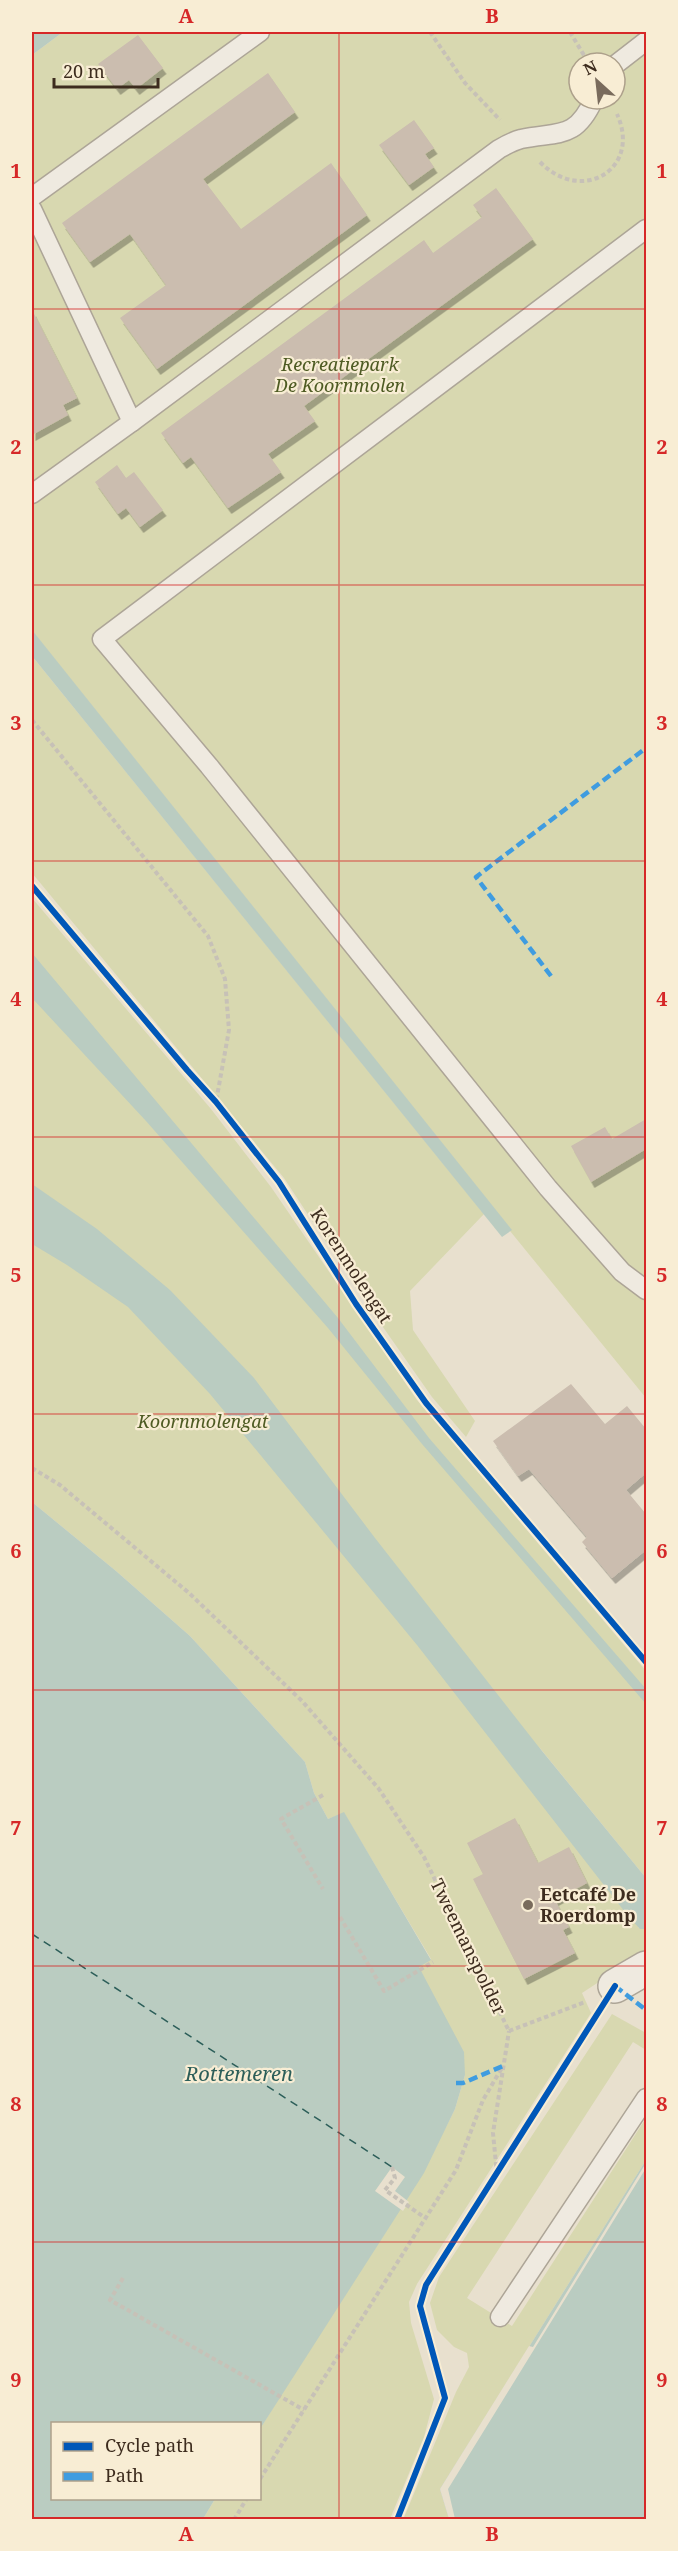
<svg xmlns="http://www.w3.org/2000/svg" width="678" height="2551" font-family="'Noto Serif',serif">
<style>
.green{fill:#d8d8b0;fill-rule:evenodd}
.water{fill:#baccc1}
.pier{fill:#e8e0ce}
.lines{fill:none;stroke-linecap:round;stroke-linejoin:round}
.ferry{stroke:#2c5e59;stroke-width:1.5;stroke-dasharray:8 6;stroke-linecap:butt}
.building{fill:#cbbdaf;filter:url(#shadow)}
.service-casing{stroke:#ada597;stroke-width:21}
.minor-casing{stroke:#ada597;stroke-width:36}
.path{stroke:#c7c1b7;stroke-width:4;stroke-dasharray:4.5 3;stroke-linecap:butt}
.service{stroke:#efeae0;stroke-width:18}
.minor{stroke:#efeae0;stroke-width:33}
.quiet{stroke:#3f9ce0;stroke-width:4.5;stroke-dasharray:9 4.5;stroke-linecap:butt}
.cycleway-casing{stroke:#f8edd4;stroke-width:10}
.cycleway{stroke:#0057b8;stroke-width:6}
.grid{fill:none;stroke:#d62828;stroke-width:1.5;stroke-opacity:0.55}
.poi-dot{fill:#796b5c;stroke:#f8edd4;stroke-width:2}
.labels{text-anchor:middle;stroke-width:4.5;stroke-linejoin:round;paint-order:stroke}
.park-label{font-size:18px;font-style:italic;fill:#4e5b23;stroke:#f8edd4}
.street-label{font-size:18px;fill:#3d2c1e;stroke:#f8edd4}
.poi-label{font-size:18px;font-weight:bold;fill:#3d2c1e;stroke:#f8edd4;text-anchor:start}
.water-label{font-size:20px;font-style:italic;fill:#2c5e59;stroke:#f8edd4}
.neatline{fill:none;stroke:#d62828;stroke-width:2}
.grid-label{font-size:20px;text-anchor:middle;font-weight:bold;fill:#d62828}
</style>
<defs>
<filter id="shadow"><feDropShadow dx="3.5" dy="6" stdDeviation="0" flood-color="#0004"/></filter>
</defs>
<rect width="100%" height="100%" fill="#e8e0ce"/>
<g class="green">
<path d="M63 32H646V1398L32 644V55ZM579 63H615V99H579Z"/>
<path d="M32 656 484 1214 410 1291 413 1330 475 1421 466 1437 432 1397 364 1300 284 1178 32 873Z"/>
<path d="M32 898 211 1109 271 1187 417 1400 646 1671V1878L539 1747 639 1928 646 1929V1951L582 1993 591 2013 417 2284 409 2302 411 2323 434 2399 424 2437 390 2519H203L215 2499 260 2498V2429L446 2127 455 2109 465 2075 418 1967 431 1959 344 1813 328 1819 314 1793 305 1762 190 1636 116 1571 32 1502Z"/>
<path d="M612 2014 646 2033V2050L633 2042 467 2298 512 2326 646 2118V2160L440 2489 449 2519 403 2520 456 2392 469 2367 467 2353 454 2347 437 2330 430 2303 439 2277Z"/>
</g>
<g class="water">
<path d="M32 32H63L32 55Z"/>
<path d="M32 630 512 1230 502 1237 32 656Z"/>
<path d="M32 953 338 1318 429 1438 646 1689V1704L422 1444 328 1328 146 1121 32 998Z"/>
<path d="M32 1184 97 1229 170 1290 254 1378 375 1538 538 1746 646 1878V1929H640L628 1916 417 1645 210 1394 128 1307 67 1265 32 1244Z"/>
<path d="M32 1502 116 1571 190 1636 305 1762 314 1793 328 1819 344 1812 431 1960 419 1967 464 2052 465 2075 455 2109 424 2173 260 2429V2424H52V2498L215 2499 203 2519H32Z"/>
<path d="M646 2160V2519H449L440 2489Z"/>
</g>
<g class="pier">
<path d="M646 2163V2168L448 2489 455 2519H449L440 2489 529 2346 533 2347Z"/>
<path d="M392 2167 405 2177 395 2191 409 2202 403 2211 375 2191Z"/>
</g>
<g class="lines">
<path class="ferry" d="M32 1934 392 2167"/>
</g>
<g class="building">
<path d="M138 35 163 68 136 89 129 80 117 89 98 64Z"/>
<path d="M268 73 295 112 203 179 241 229 331 163 367 215 157 369 120 318 166 285 130 234 90 262 62 223Z"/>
<path d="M414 120 434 148 425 154 434 167 409 185 379 145Z"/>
<path d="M496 188 533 239 304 406 315 421 268 454 281 472 228 508 191 457 183 463 161 433 424 240 433 253 482 217 473 205Z"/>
<path d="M32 310 77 398 63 405 68 415 32 435Z"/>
<path d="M117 465 126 478 134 472 163 510 140 527 126 508 118 514 95 482Z"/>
<path d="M646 1119V1149L591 1182 571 1146 605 1127 612 1139Z"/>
<path d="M571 1384 605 1424 627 1406 646 1429V1473L626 1490 646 1514V1550L612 1578 582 1542 587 1537 529 1469 518 1476 493 1441Z"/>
<path d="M515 1818 538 1863 569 1847 587 1883 555 1900 569 1927 563 1930 575 1953 524 1979 473 1879 483 1874 467 1843Z"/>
</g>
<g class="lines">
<defs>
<g id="service">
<path d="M615 65 646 41"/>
<path d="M32 197 260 32"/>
<path d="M32 209 132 422 32 494"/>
<path d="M646 229 102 639 209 766 548 1188 622 1272 646 1290"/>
<path d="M132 422 499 149C506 145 513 141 521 139 558 131 575 141 594 99"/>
<path d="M500 2317 646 2098"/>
</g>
<path id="minor" d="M615 1986 646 1968"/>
</defs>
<use href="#service" class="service-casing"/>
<use href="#minor" class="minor-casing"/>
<g class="path">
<path d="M430 32 465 83 500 120"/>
<path d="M570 32 588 62"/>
<path d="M540 162C582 205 642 169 617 114"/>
<path d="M32 720 208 936 225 979 229 1030 216 1102"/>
<path d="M32 1468 60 1485 189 1593 302 1701 379 1789 424 1857 509 2031"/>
<path d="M323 1795 281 1819 323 1889"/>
<path d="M340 1917 384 1991 433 1962"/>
<path d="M509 2031 585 2002"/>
<path d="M392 2167 395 2178 385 2190 424 2217"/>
<path d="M497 2174 493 2133 509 2031"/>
<path d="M123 2278 110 2300 304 2410"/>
<path d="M260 2479 456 2170 483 2100 503 2066"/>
<path d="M234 2520 247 2498"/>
</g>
<use href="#service" class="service"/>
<use href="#minor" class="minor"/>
<g class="quiet">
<path d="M551 976 476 877 646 748"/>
<path d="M615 1986 646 2010"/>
<path d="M456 2083H463L503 2066"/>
</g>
<defs>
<g id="cycleway">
<path d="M32 886 187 1070 216 1102 279 1182 356 1304 426 1403 646 1662"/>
<path d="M397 2520 445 2398 420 2306 426 2285 615 1986"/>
</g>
</defs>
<use href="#cycleway" class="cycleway-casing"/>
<use href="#cycleway" class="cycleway"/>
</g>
<path class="grid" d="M339 32V2520M32 309H646M32 585H646M32 861H646M32 1137H646M32 1414H646M32 1690H646M32 1966H646M32 2242H646"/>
<circle class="poi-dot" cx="528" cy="1905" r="6"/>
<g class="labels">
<g class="park-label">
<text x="340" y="371">Recreatiepark<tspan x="340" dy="21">De Koornmolen</tspan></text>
<text x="203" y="1428">Koornmolengat</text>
</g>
<g class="street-label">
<text transform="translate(351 1266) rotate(57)" y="6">Korenmolengat</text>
<text transform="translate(468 1947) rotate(64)" y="6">Tweemanspolder</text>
</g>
<g class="poi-label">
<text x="540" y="1901">Eetcafé De<tspan x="540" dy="21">Roerdomp</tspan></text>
</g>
<g class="water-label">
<text x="239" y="2081">Rottemeren</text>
</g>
</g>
<rect width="678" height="2551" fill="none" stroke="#f8edd4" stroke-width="66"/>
<rect x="51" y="2422" width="210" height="78" fill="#f8edd4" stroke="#ada08b" stroke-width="1.5"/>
<rect x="63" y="2442" width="30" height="9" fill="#0057b8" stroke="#ada08b" stroke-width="1.5"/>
<text x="105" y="2452" font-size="18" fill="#3d2c1e">Cycle path</text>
<rect x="63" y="2472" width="30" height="9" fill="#3f9ce0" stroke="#ada08b" stroke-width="1.5"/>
<text x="105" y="2482" font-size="18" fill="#3d2c1e">Path</text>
<g transform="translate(597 81) rotate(333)"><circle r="28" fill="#f8edd4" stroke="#ada08b" stroke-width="1.5"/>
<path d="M0-4.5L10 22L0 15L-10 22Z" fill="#796b5c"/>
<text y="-9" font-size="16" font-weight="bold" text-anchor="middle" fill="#3d2c1e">N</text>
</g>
<path d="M54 78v9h104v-9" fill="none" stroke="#3d2c1e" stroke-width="3"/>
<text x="63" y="78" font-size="18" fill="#3d2c1e" stroke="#f8edd4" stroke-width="4.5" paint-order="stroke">20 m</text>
<rect x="33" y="33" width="612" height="2485" class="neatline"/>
<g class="grid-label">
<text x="186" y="23">A</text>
<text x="492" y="23">B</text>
<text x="16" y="178">1</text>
<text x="662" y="178">1</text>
<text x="16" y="454">2</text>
<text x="662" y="454">2</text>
<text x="16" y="730">3</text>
<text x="662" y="730">3</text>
<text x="16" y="1006">4</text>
<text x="662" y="1006">4</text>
<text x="16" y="1282">5</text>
<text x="662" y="1282">5</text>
<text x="16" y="1558">6</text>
<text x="662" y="1558">6</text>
<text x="16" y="1835">7</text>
<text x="662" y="1835">7</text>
<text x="16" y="2111">8</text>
<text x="662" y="2111">8</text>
<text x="16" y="2387">9</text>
<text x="662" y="2387">9</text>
<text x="186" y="2541">A</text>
<text x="492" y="2541">B</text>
</g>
</svg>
